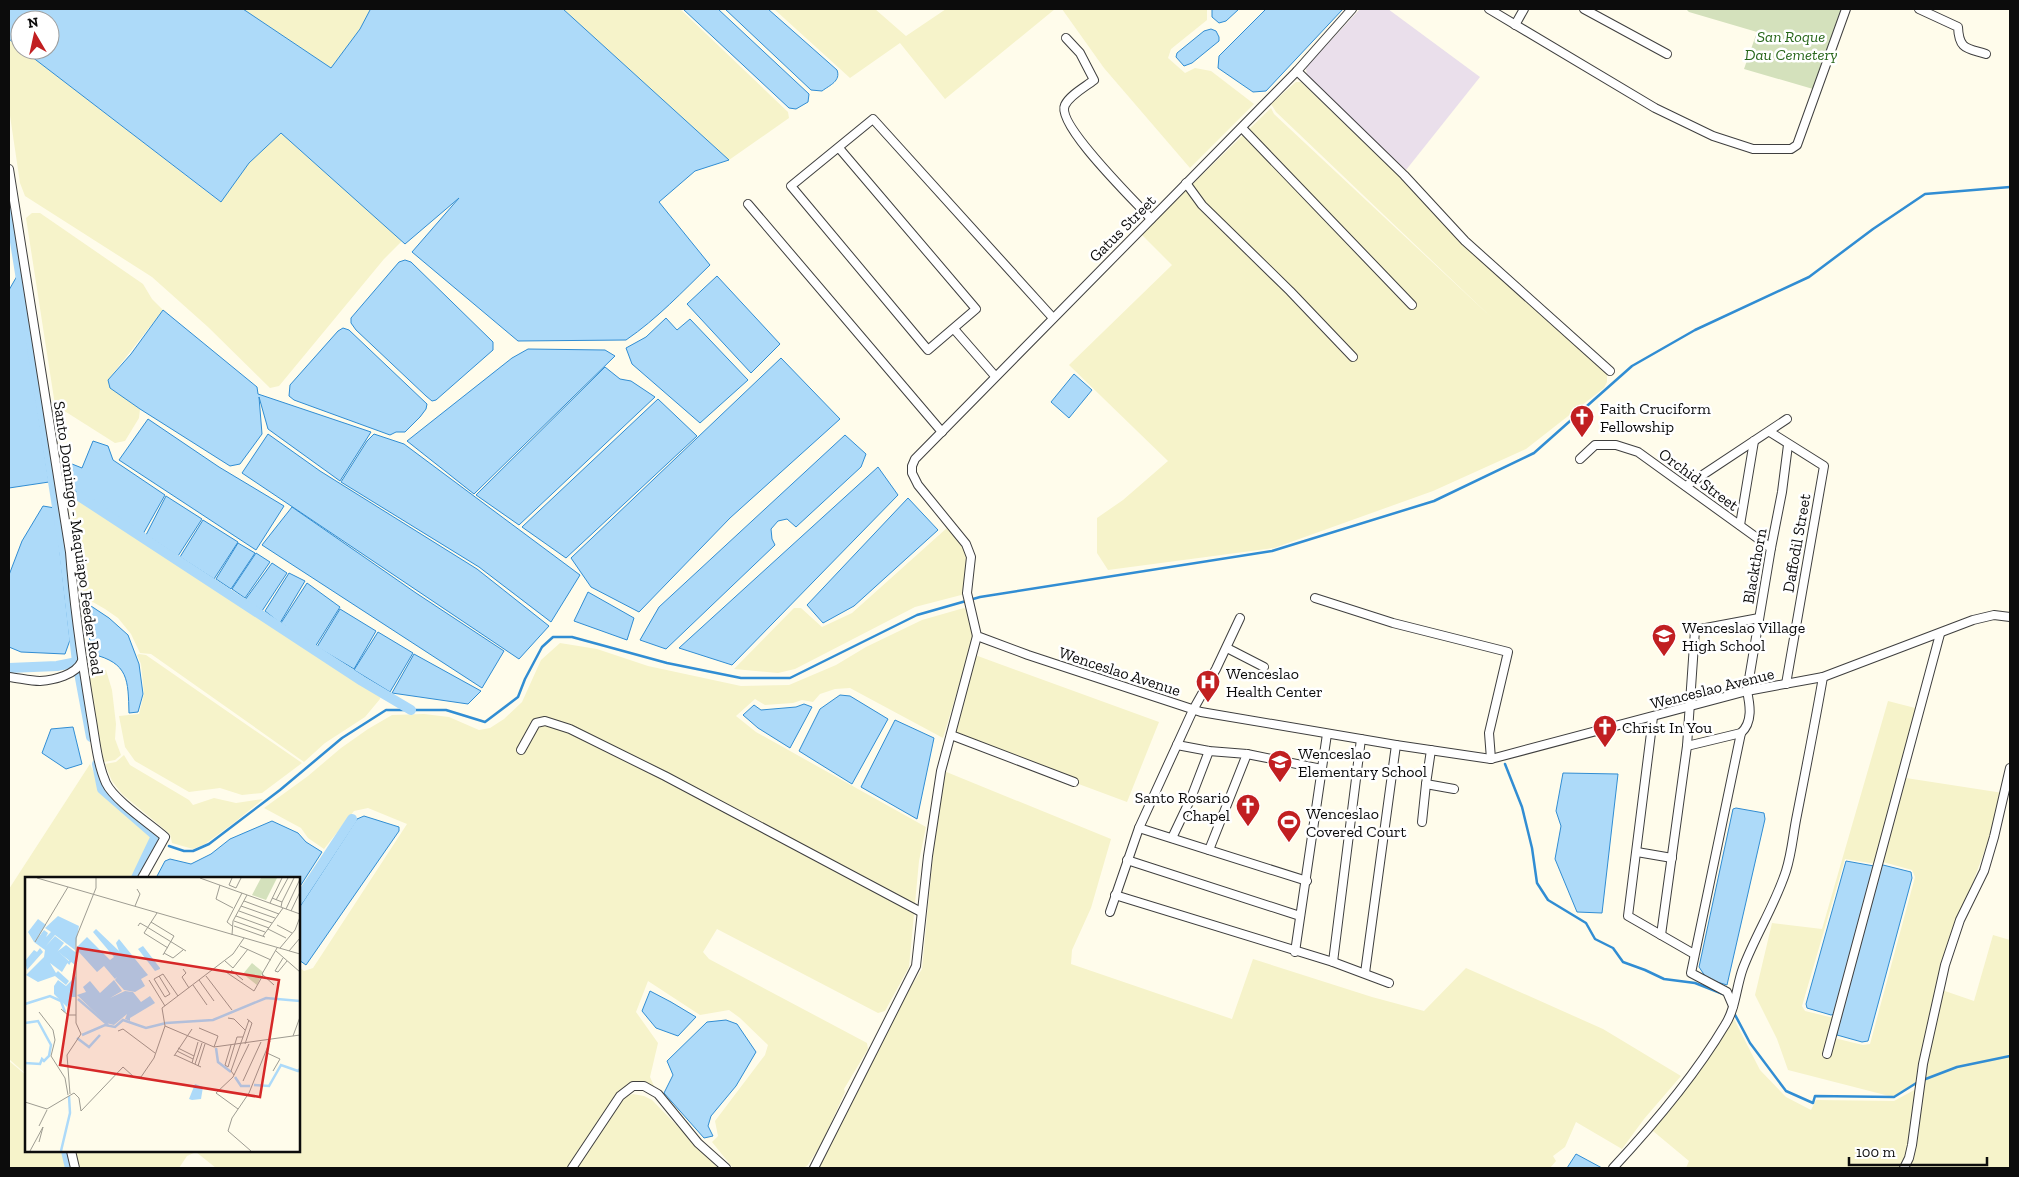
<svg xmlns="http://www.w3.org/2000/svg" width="2019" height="1177" font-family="'Zilla Slab',serif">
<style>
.industrial{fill:#eadfeb}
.farmland{fill:#f6f3ca}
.cemetery{fill:#d4e1bc}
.water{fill:#addaf9;stroke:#318dd3}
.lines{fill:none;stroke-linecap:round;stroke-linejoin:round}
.stream{stroke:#318dd3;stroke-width:2.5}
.canal{stroke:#addaf9;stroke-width:10}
.minor-casing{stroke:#3f3f3f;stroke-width:10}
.minor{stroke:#fff;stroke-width:8}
.labels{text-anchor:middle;stroke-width:5;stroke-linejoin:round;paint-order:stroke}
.park-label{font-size:16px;font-style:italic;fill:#27661a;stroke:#fff}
.street-label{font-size:16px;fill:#0c0c0c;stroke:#fff}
.poi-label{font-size:16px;fill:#0c0c0c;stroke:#fff;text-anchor:start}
.inset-river{fill:none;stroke:#addaf9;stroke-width:2.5}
.inset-road{fill:none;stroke:#9e9c92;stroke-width:1}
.view{fill:#d62828;fill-opacity:0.15;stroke:#d62828;stroke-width:2.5}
.inset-edge{fill:none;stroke:#0c0c0c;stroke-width:2.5}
</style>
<rect width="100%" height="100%" fill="#fffceb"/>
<path class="industrial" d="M1360 9H1388L1480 77 1406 170 1307 76 1306 69 1308 65Z"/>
<g class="farmland">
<path d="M243 9H369L370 10 360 29 331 68Z"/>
<path d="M563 9H680L788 112 789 118 729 160Z"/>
<path d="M774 9H875L906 36 946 9H1055L945 99 900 43 850 78Z"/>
<path d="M1062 9H1207V20L1171 49 1168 58 1185 73 1195 68 1211 71 1254 104 1190 168 1104 68Z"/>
<path d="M9 39 20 48V50H23L220 202 249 163 281 133 404 239 384 259 279 386 270 388 208 327 152 277 25 196 20 183 9 109Z"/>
<path d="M1296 82H1301L1471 245 1607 370V382L1604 388 1526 449 1433 491 1274 548 1108 570 1097 553V518L1123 500 1168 461 1069 365 1172 265 1141 234 1271 108 1274 114 1492 318 1276 112 1271 104Z"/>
<path d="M32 213H40L143 284 152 299 163 310 108 380 110 388 140 409 139 418 125 441 115 443 55 405 26 218Z"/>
<path d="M69 492 380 694V699L365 717 325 743 304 762 151 654 140 653 131 634 118 618 105 609 91 601H81L80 576Z"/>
<path d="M948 527 963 547 967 558 965 594 915 607 795 669 778 673 734 669 794 608H801L822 627 852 613Z"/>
<path d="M964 608 968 611 974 636 943 738 850 688 835 689 820 694 813 702 802 700 793 703 765 705 755 699 736 716 756 732 926 827 919 861 909 967 885 1011 878 1013 717 929 703 952 709 959 867 1043 868 1049 844 1089 845 1092 821 1145 807 1166 803 1168H733L712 1142 718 1136 715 1121 765 1055 768 1045 740 1018 729 1010 700 1015 648 981 636 1012 658 1043 650 1077 654 1086 647 1091 637 1088H625L569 1168H216L196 1152 187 1156 179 1168H78L73 1151H299V967L304 971 313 968 407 824 368 808 354 811 324 849 308 838 301 828 264 808 308 776 341 748 368 729 392 715 424 714 449 717 479 730 490 728 504 719 522 702 541 660 560 643 597 649 648 666 741 686 789 685 836 665 866 647 922 620Z"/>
<path d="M139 654 146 655 302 763 262 793 242 795 220 788 189 792 135 761 125 747 119 716 139 714 144 694 141 664 137 655Z"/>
<path d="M975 655 1159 722 1127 802 955 738Z"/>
<path d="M106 670 112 690 116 724 115 739 121 755 115 760 104 762 86 674Z"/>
<path d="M1888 701 1919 709 1876 864 1845 859 1802 1006 1805 1011 1834 1018V1038L1863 1045 1870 1044 1915 877 1912 870 1883 862 1906 778 2003 793 2000 809 1966 901 1920 1062 1916 1084 1893 1097 1788 1070 1777 1039 1755 995 1772 923 1822 929Z"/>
<path d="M124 755 130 765 189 800 193 805 214 798 236 803 263 799 235 822 205 844 193 849 172 843 170 834 122 794 112 781 105 764 116 762Z"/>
<path d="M90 764 102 791 153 838 132 878H26V1074L9 1059V889Z"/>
<path d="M944 771 1111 839 1091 908 1072 950 1071 964 1232 1019 1253 959 1372 997 1424 1011 1466 968 1603 1029 1681 1076 1644 1119 1622 1149 1576 1122 1565 1147 1553 1156 1556 1161 1550 1168H815L903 999 922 969 933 854Z"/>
<path d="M1993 935 2010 940V1168H1906L1921 1089 1942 990 1974 1001Z"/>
<path d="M1733 1017 1760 1070 1786 1097 1811 1110 1816 1100 1894 1101 1916 1089 1910 1145 1902 1168H1686L1689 1161 1653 1131 1654 1127Z"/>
<path d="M9 1061 26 1075V1151H61L67 1168H9Z"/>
<path d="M633 1094 644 1096 652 1100 718 1168H575L617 1105 625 1097Z"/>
</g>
<path class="cemetery" d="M1686 9H1841L1813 89 1744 69 1757 32 1689 12Z"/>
<g class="water">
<path d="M9 9H243L331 68 360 29 370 10 369 9H563L729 160 695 171 659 202 710 265C683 291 657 319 626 340L518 341 412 252 459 198 405 244 281 133 249 163 221 202 23 50H50V20H20V48L9 39Z"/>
<path d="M683 9H718L809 94 808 102 796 109 789 108Z"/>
<path d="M725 9H768L837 70C841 81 830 85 822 91L811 90Z"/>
<path d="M1212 9H1239L1226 21 1219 23 1212 17Z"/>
<path d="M1266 9H1343L1266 91 1253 92 1218 68 1219 56Z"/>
<path d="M1211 29 1216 31 1219 37V41L1192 63 1184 66 1176 57 1177 53 1204 31Z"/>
<path d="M405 260 411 262 493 342V350L436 400 432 401 426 396 356 330 351 323V318L399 262Z"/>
<path d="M17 276 49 482 9 488V290Z"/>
<path d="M717 276 780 344 751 373 687 304Z"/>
<path d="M163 310 257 387 258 394 371 432 340 481 268 429 259 397 262 434 240 464 230 466 140 409 110 388 108 380 131 354Z"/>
<path d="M666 318 677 330 690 319 748 380 700 423 632 364 626 348 646 337Z"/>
<path d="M343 328 349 330 427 404 426 409 420 417 405 432H396L390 435 294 400 289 396 290 385 338 331Z"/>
<path d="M528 349 605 350 615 356 474 494 407 441 512 358Z"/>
<path d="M781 358 840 419 730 518 639 612 591 587 571 558Z"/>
<path d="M605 367 620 379 631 381 655 397 519 525 476 495Z"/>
<path d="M1074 374 1092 390 1069 418 1051 402Z"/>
<path d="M658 399 697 436 566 558 522 527Z"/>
<path d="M148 419 219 467 284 506 256 550 119 460Z"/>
<path d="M268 434 320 471 477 569 549 626 519 659 242 473Z"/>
<path d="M374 434 404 444 580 575 551 622 479 567 341 482 367 441Z"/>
<path d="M845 435 866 454 861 467 796 527 787 519 778 521 771 529 772 539 775 545 666 649 640 640 659 607Z"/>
<path d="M93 441 108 446 113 460 165 495 143 534 67 486 62 460 82 468Z"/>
<path d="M878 467 898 495 732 665 679 648Z"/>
<path d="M166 496 202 519 178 556 146 535Z"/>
<path d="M908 498 938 530 854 606 823 623 807 605Z"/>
<path d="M43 506 55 508 70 640 65 654 21 652 9 647V575L22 541Z"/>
<path d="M292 507 416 593 504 651 482 688 262 545Z"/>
<path d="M203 520 238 542 214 579 180 557Z"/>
<path d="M238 543 255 553 231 589 216 579Z"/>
<path d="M256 553 270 562 245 598 232 589Z"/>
<path d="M272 563 287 573 262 611 245 600Z"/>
<path d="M289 573 305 581 280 623 265 611Z"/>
<path d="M307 583 340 607 315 647 281 623Z"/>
<path d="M588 592 634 618 627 640 574 621Z"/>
<path d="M91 606 109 618 128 635 139 664 143 694 138 712 129 713C128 680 129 663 92 654L85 608Z"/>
<path d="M340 609 376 631 354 669 317 647Z"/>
<path d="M378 632 413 653 390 692 354 670Z"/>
<path d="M414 654 481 691 468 704 392 693Z"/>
<path d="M840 695 850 696 888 719 852 784 799 751 820 709Z"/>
<path d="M804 704 812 707 790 748 758 728 743 715 754 705 761 710 796 707Z"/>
<path d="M895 720 934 738 917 819 861 787Z"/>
<path d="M73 727 82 764 66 769 42 753 51 729Z"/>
<path d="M1563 773 1618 774 1602 913 1577 912 1555 859 1561 826 1556 811Z"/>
<path d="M1736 808 1764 813 1765 819 1727 985 1707 979 1699 967 1733 809Z"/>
<path d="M364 816 399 827V831L306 965 299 960V908L357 819Z"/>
<path d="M272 821 298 833 306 842 322 852 299 888V878H156L165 861 170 859 191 864 211 854 230 839Z"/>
<path d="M1846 861 1874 866 1835 1014 1831 1015 1807 1008 1806 1004Z"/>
<path d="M1883 865 1911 872 1912 878 1868 1041 1862 1042 1837 1035V1029L1879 867Z"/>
<path d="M650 991 671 1002 696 1017 678 1036 656 1028 642 1011Z"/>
<path d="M726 1020 737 1024 756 1052 736 1086 711 1116 708 1126 713 1136 704 1138 664 1093 673 1075 667 1061 707 1022Z"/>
<path d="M1576 1154 1602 1168H1567Z"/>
</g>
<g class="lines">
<g class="stream">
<path d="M1505 764 1522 807 1532 848 1537 883 1548 900 1586 923 1595 939 1613 948 1623 962 1645 970 1664 979 1695 983 1723 994"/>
<path d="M169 846 184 851H193L209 844 280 790 342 738 386 710H446L485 722 518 697 525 679 542 647 553 637H572L667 663 741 678H790L917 615 980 597 1272 551 1434 501 1534 453 1632 366 1695 330 1809 277 1873 229 1925 194 2010 187"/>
<path d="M1733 1011 1750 1043 1786 1091 1813 1103 1815 1096 1894 1097 1918 1082"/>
<path d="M1923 1080 1957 1067 2010 1056"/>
</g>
<g class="canal">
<path d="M9 204 64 551 77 662 91 737"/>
<path d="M79 496 362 681 411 710"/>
<path d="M9 668 57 666 77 662"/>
<path d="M97 764 102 789 156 836 136 878"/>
<path d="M299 899 352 819"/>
<path d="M66 1151 70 1168"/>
</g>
<defs>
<g id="minor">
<path d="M1352 9 1297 71 915 459 912 466V473L918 485 966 544 971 557 967 593 977 636 1028 655 1201 712 1396 745 1491 759 1747 691 1823 677 1973 620 1994 615 2010 617"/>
<path d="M1489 9 1655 108 1713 136 1753 149H1791L1797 145 1846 9"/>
<path d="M1584 9 1667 54"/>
<path d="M1919 9 1958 27C1959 50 1967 48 1986 54"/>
<path d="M1515 25 1524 9"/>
<path d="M1066 38 1080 53 1094 80C1085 87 1070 95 1065 105 1055 124 1136 202 1151 219"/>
<path d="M1297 71 1404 175 1465 241 1610 371"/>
<path d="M1242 128 1412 305"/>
<path d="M839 148 976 309 928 350 791 186 873 119 1053 318"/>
<path d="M9 169 70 552C74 607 82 661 91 715 95 737 97 763 106 783 114 800 150 824 165 837L142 878"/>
<path d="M1186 183 1202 205 1290 291 1353 357"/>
<path d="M748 204 942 432"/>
<path d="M954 329 995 376"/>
<path d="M1770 432 1824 466 1786 684"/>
<path d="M1580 459 1595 445H1616L1638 452 1771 548"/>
<path d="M1686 486 1787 419"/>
<path d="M1740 525 1754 441"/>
<path d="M1315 598 1393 623 1508 652 1489 733 1491 759"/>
<path d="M1227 648 1264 667"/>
<path d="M9 677C19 678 30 681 40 681 54 680 76 675 82 661"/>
<path d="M1653 717 1628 916 1694 954"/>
<path d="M951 735 1074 782"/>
<path d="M1177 745 1209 751 1247 754 1322 769"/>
<path d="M1687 746 1741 733"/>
<path d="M521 750 536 723 545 721 570 729 665 776 921 912"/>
<path d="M1431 750 1426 784 1454 789"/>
<path d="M1422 822 1426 784"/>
<path d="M1139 828 1307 881"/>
<path d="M1172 838 1191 798 1209 751"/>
<path d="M1209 850 1247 754"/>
<path d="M1637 852 1672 858"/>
<path d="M1127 860 1300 916"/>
<path d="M1115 895 1333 962 1389 983"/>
<path d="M1110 912 1139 828 1193 710 1216 669 1240 618"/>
<path d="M1661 935 1687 746 1695 630 1759 618"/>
<path d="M1295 952 1327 734"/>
<path d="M1333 962 1361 739"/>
<path d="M1365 973 1396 745"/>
<path d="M1733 1006 1727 992 1691 973 1741 733C1753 722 1750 705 1747 691L1771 548 1782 492 1788 445"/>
<path d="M1827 1054 1940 634"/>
<path d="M71 1151 75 1168"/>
<path d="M572 1168 620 1096 633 1086H644L658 1094 698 1143 726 1168"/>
<path d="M814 1168 916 966 928 856 941 771 977 636"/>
<path d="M1613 1168C1654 1124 1694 1077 1725 1025 1736 1008 1736 987 1743 968 1756 934 1775 905 1786 871 1792 852 1793 834 1797 815 1806 769 1815 723 1823 677"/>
<path d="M1904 1168 1909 1158 1912 1145 1923 1064 1945 965 1960 920 1984 871 1994 837 2010 768"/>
</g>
</defs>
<use href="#minor" class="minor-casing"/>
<use href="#minor" class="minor"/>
</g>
<defs>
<symbol id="church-pin" viewBox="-11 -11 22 30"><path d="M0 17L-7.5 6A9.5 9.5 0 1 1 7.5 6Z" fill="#c11f21" stroke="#fff"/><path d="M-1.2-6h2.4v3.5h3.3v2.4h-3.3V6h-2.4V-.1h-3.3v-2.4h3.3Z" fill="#fff"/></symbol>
<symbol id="school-pin" viewBox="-11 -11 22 30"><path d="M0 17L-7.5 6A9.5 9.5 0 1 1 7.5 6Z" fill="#c11f21" stroke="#fff"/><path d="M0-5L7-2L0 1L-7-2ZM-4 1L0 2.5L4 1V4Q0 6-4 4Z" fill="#fff"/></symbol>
<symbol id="hospital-pin" viewBox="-11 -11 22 30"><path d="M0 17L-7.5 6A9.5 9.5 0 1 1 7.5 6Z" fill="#c11f21" stroke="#fff"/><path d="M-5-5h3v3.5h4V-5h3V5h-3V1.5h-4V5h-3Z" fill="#fff"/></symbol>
<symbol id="stadium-pin" viewBox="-11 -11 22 30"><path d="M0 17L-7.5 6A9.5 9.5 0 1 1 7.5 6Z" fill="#c11f21" stroke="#fff"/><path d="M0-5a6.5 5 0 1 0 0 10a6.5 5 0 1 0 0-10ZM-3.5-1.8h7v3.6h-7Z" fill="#fff"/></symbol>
</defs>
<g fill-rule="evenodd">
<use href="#church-pin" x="1568" y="403" width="28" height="38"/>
<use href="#school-pin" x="1650" y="622" width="28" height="38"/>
<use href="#hospital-pin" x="1194" y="668" width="28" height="38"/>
<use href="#church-pin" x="1591" y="713" width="28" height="38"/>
<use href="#school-pin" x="1266" y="748" width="28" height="38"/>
<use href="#church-pin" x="1234" y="792" width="28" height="38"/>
<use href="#stadium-pin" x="1275" y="808" width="28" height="38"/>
</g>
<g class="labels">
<g class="park-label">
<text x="1791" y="42">San Roque<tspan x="1791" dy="18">Dau Cemetery</tspan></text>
</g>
<g class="street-label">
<text transform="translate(1122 228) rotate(-45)" y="6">Gatus Street</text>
<text transform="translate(1699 479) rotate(36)" y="6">Orchid Street</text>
<text transform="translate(79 538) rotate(82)" y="6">Santo Domingo - Maquiapo Feeder Road</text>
<text transform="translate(1796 543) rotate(-80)" y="6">Daffodil Street</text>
<text transform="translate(1754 566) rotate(-80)" y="6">Blackthorn</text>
<text transform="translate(1120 671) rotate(18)" y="6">Wenceslao Avenue</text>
<text transform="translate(1712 688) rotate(-14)" y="6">Wenceslao Avenue</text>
</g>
<g class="poi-label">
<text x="1600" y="414">Faith Cruciform<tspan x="1600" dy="18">Fellowship</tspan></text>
<text x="1682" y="633">Wenceslao Village<tspan x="1682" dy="18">High School</tspan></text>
<text x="1226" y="679">Wenceslao<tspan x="1226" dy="18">Health Center</tspan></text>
<text x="1622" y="733">Christ In You</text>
<text x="1298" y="759">Wenceslao<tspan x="1298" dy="18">Elementary School</tspan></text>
<text x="1230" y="803" text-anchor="end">Santo Rosario<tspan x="1230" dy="18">Chapel</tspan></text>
<text x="1306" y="819">Wenceslao<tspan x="1306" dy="18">Covered Court</tspan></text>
</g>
</g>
<g transform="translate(25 877)">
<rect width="275" height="275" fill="#fffceb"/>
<path d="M236 1H252L241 23 227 18ZM227 86 238 95 232 108 218 97Z" fill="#d4e1bc"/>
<path d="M33 39 54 49 50 73 30 58 21 69 30 59 39 66 33 74 41 68 50 75V88L32 74 43 85 37 95 25 86 31 96 33 94 44 104 41 108 30 99 13 105 1 98 19 80 20 73 9 65 3 55 13 42 21 48 12 62 19 53 23 56 21 60 26 55 20 51ZM71 52 94 74 91 66 94 62 123 98 116 102 120 109 110 115 99 113 90 103 92 100 90 102 79 89 72 95 53 74 52 70 62 60 85 83 89 80 68 55ZM118 69 135 91V92L130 94 113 72ZM15 71 18 75 2 93 0 84 9 73 12 75ZM51 99V120H46L42 130 29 117V109L33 103 41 109ZM89 103 97 114 85 121 100 114 108 115 116 125 125 119 130 126 105 141V144L100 142 102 137 89 148 81 146 52 118 61 115 58 110 65 104 75 116ZM170 207 178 210 176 222 167 223 164 222Z" fill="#addaf9"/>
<path class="inset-river" d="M32 75 44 86 50 75M53 122 83 148M0 127 25 119 36 124 40 135M0 146 13 144 26 168 24 179 19 184 17 182 15 187 0 186M57 158 80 148 90 150 98 143 121 151 141 146 188 143 241 121 275 124M52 161 64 170 75 158M191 171 193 185 206 195M210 200 216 209H225M229 208 244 209 256 188 273 194 275 192M36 274 45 236 44 219"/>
<path class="inset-road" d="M12 1 275 77M175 1 275 37M207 1 204 8 211 11 216 1M195 8 191 22 208 31M247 21 257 25 256 30M251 23 263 1M219 24 254 37M257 25 269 1M245 26 257 1M110 29 115 17 112 12M216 29 250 41M261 32 275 2M214 34 247 46M266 34 275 15M132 36 119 56 143 71M211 39 244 51M209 44 240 55M126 45 149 59 138 78M252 48 267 56M113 49 115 46 122 50 161 74M207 49 202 45 217 16M209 49 240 60M243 52 261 61M207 58 208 44 222 18M238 59 258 31M219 61 208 77 137 131 140 149 189 170 275 158M10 65 43 10M215 69 246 83M255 71 270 53 275 40M251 74 275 95M264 74 275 61M139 76 148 81 158 73M258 81 250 94 253 95 262 84M200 84 208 91 223 72M158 92 161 96 157 100 164 111M198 93 229 114 238 98M206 93 218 103M134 99 145 117 140 120 129 102 138 97 153 119M181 99 207 133M124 103 140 129M174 103 189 124M168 108 182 128M249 108 237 97 252 71M36 132 43 138H51M14 135 28 153 30 163 26 179 40 201 43 218M203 141 209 142 220 153M174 151 193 159 189 170M93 154 98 152 130 176M268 159 275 140M220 167 227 146 222 142M153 171 169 179M152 174 168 182M242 176 255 182 248 194M150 178 176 190M149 179 167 152M167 186 173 165M170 187 177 166M173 189 180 167M203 190 212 160H218M203 190 200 188 206 168M209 198 206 194 224 143M218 204 236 165M45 217 42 178 56 157 51 146V61L71 11V1M0 225 22 232 49 216 54 221 56 234 98 190 109 200H116L129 181 140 149M213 232 191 216 208 200 224 167M14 249 22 233M14 265 18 250M5 274 18 250M226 274 203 254 207 241 224 216 245 164"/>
<path class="view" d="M53 71 254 103 235 220 35 188Z"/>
<rect width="275" height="275" class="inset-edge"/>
</g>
<rect width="2019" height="1177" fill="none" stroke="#0c0c0c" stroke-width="20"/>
<g transform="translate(35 35) rotate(351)"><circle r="24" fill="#ffffff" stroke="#9e9e9e"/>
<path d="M0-4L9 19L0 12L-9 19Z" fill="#c11f21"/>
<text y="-8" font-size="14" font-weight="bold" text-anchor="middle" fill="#0c0c0c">N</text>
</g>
<path d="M1849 1157v8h138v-8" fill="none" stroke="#0c0c0c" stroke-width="2.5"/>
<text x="1856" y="1157" font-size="15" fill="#0c0c0c" stroke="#ffffff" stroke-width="4" paint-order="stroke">100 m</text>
</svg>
